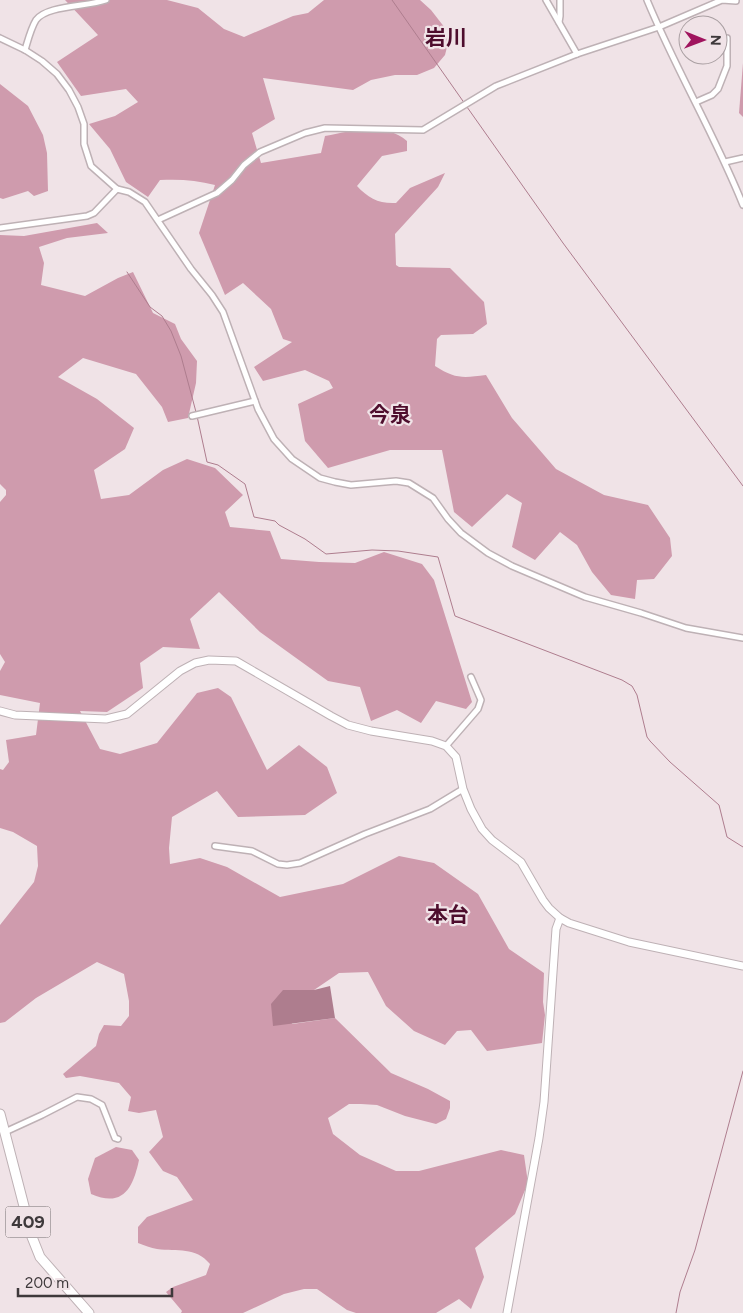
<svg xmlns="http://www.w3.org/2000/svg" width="743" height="1313" font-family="Figtree,'Noto Sans JP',sans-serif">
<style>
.forest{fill:#cf9bad}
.water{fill:#ae7d8e}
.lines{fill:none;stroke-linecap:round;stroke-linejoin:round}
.stream{stroke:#ae7d8e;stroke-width:1}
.minor-casing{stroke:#beb1b5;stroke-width:8}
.tertiary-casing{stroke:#beb1b5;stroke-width:9}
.trunk-casing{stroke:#beb1b5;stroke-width:11}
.minor{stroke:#fff;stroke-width:5}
.tertiary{stroke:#fff;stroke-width:7}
.trunk{stroke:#fff;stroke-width:9}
.labels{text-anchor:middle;stroke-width:4.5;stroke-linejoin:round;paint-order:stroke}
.shield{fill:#f0e3e7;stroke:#736c6f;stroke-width:1}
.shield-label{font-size:18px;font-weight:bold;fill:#3e393b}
.quarter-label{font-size:21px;font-weight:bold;fill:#4e0d2d;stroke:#f0e3e7}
</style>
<rect width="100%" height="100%" fill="#f0e3e7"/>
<g class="forest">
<path d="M65 0H167L198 8 224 29 244 37 293 16 308 13 324 0H420L431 10 445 28 448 43 445 55 434 68 417 75H395L371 80 353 90 263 78 275 119 252 133 261 163 321 153 325 136C353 131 383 121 407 141V151L382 156 357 186C368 198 379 204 396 203L410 188 445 173 438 187 395 234 396 265 399 267 450 268 484 302 487 324 473 334 441 335 437 339 435 366C455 379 463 378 486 375L512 418 556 469 604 495 648 505 670 538 672 556 654 579 637 580 635 599 611 595 592 572 577 545 560 532 535 560 512 547 522 503 507 494 472 527 454 512 442 450H390L328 468 305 441 298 404 333 388 329 381 305 370 263 381 254 367 292 342 283 339 271 309 243 283 225 295 199 233 215 185C197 180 179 179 160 180L148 197 126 182 110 149 89 124 115 116 138 102 126 89 81 96 57 62 98 35Z"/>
<path d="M743 63V117L739 113Z"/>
<path d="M0 84 28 106 43 135 47 153 48 191 34 196 28 191 3 199 0 198Z"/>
<path d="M97 223 108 233 67 238 39 247 44 263 41 285 85 296 118 278 133 272 153 313 175 324 181 339 197 361 196 383 188 418 168 422 162 407 136 374 83 358 58 377 97 399 134 428 125 449 94 470 101 499 129 495 163 470 187 459 215 468 243 495 225 512 230 527 270 531 281 559 319 562 355 563 384 552 422 564 434 580 472 702 466 709 436 701 421 723 397 710 371 721 360 687 328 681 260 632 219 592 190 619 200 649 163 647 140 663 143 688 107 712 80 711 100 749 120 754 157 743 197 693 218 688 231 697 267 770 299 745 327 767 337 793 305 815 238 817 217 791 172 817 169 848 170 864 200 858 227 867 280 897 343 884 399 856 434 863 478 894 509 949 544 973 543 1002 545 1015 542 1043 487 1051 471 1030 457 1031 445 1045 414 1031 386 1006 368 972 339 973 314 990H283L292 1024 335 1018 391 1073 428 1089 450 1101V1108L446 1119 436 1124 405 1116 377 1105 361 1104H349L328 1118 333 1134 360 1155 396 1171H419L501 1150 524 1155 528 1183 515 1214 475 1248 484 1277 471 1309 459 1299 436 1313H356L347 1310 317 1289H304L284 1294 243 1313H181L182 1311 166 1292 173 1287 206 1275 210 1264C195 1246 178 1252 157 1249 151 1248 144 1245 138 1243V1227L147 1217 193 1200 177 1177 163 1171 149 1152 163 1137 156 1110 139 1113 128 1111 131 1097 119 1083 80 1076 66 1078 63 1074 96 1046 99 1034 104 1025 121 1026 129 1016V1001L124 974 97 962 36 998 5 1022 0 1023V925L34 882 38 866 37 846 13 832 0 828V769L3 770 9 762 6 740 36 735 40 703 0 695V671L5 662 0 654V502L6 495V490L0 484V235L24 236Z"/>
<path d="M116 1147 132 1150 139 1160C133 1188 123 1208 91 1194L88 1179 95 1158Z"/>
</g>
<path class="water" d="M330 986 335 1018 273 1026 271 1004 283 990H314Z"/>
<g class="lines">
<g class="stream">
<path d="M392 0 465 104"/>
<path d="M467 107 563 243 743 486"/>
<path d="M127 272 150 307 162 316 171 331 181 356 196 412"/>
<path d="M197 416 207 462 218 465 245 484 254 517 275 521 279 525 305 539 326 554 372 550 398 551 438 557 455 616 622 680 632 686 637 695 647 737 650 741 670 762 719 805 727 837 743 847"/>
<path d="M676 1313 680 1292 695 1250 743 1071"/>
</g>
<defs>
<g id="minor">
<path d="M546 0 577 54"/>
<path d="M647 0C676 70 715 135 743 205"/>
<path d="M559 22 560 16V0"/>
<path d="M0 38 25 50 42 61 57 74 69 90 78 107 84 124V144L91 166 117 189 129 192 145 202 191 269 212 295 223 312 258 409 274 439 292 459 320 478 335 482 351 485 396 481 409 483 433 498 448 519 461 533 488 553 512 566 585 597 641 613 686 628 743 638"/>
<path d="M25 50C28 40 31 28 36 20 47 5 87 7 106 0"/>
<path d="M696 102 712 95 718 89 727 66V38"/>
<path d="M725 162 743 158"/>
<path d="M158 220 217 193 232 180 244 165 260 152 305 133 325 128 423 130 496 86 577 54 659 27 722 0 736 1"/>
<path d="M0 228 87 216 94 213 117 189"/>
<path d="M192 416 255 401"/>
<path d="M446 746 478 709 481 700 471 677"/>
<path d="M215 846 252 851 278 864 287 865 300 863 365 834 430 809 463 789"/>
<path d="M5 1132 42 1115 77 1097 91 1099 102 1105 115 1138 118 1139"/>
</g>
<g id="tertiary">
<path d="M0 711 15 715 106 719 127 714 180 671 195 663 209 660 236 661 331 716 348 725 371 731 432 741 446 746 456 757 463 789 471 809 482 829 492 840 521 862 543 900 549 908 560 918 569 923 629 942 743 966"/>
<path d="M507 1313 539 1138 544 1102 556 929 560 918"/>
</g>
<path id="trunk" d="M0 1114 32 1237 40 1257 89 1313"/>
</defs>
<use href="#minor" class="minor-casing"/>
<use href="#tertiary" class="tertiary-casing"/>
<use href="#trunk" class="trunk-casing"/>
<use href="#minor" class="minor"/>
<use href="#tertiary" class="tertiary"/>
<use href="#trunk" class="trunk"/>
</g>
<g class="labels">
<rect class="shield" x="5.5" y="1206.5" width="45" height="31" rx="4"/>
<g class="shield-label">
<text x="28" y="1228">409</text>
</g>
<g class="quarter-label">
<text x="446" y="45">岩川</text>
<text x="390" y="422">今泉</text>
<text x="448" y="922">本台</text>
</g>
</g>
<g transform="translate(703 40) rotate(91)"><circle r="24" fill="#f0e3e7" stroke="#a99fa2"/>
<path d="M0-4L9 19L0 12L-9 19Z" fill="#a0145e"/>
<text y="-8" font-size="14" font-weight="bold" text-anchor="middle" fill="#3e393b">N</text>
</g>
<path d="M18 1288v8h154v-8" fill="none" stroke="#3e393b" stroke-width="2.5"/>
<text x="25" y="1288" font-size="15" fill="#3e393b" stroke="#f0e3e7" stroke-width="4" paint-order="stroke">200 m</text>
</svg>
